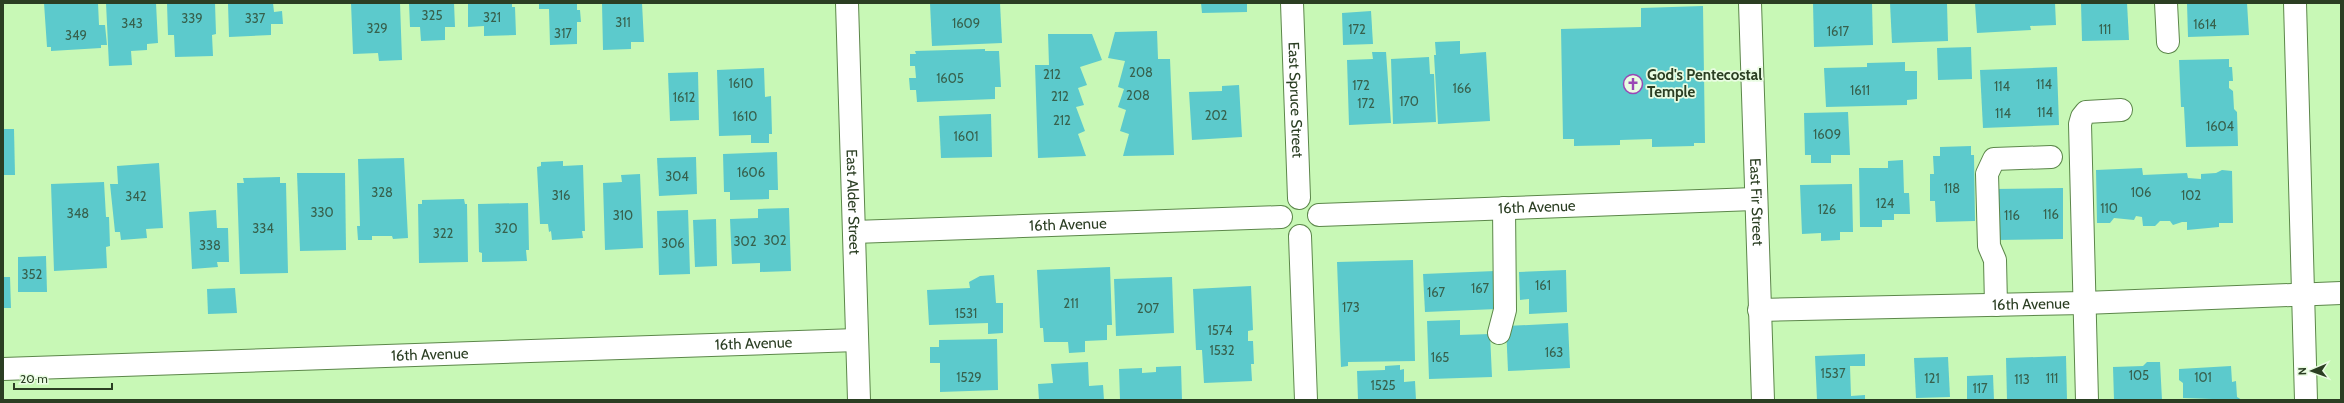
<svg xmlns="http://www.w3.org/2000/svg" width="2344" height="403" font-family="Cabin,sans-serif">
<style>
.building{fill:#5ccacc}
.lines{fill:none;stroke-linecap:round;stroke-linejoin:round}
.minor-casing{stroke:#5c874a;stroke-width:24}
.minor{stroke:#fff;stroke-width:22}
.labels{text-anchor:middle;stroke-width:3.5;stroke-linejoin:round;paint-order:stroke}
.number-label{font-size:13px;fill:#37614d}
.poi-label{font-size:15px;font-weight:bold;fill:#2b3e23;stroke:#e9fce2;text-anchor:start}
.street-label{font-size:15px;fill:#2b3e23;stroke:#e9fce2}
</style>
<rect width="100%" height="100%" fill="#c8f8b6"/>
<g class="building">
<path d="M44 3H98L99 25H105L107 45H101V48L51 51V47H47Z"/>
<path d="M106 3H156L158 43 147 44V50L131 51 132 65 109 66Z"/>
<path d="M167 3H215L216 34 212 35 213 56 175 57 174 35H168Z"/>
<path d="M228 3H273L274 12 282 11 283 24H271V35L229 37Z"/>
<path d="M351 3H400L402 60 379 61 378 53 353 54Z"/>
<path d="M409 3H454L455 27H445V40L421 41 420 27H410Z"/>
<path d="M468 3H512V7H515L516 35 484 36V26L468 27Z"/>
<path d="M539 3H577V10H580L581 22H577V44L550 45 549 9H539Z"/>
<path d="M602 3H642L644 42H631V49L603 50Z"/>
<path d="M930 3H1000L1002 43 932 46Z"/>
<path d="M1201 3H1247V12L1202 13Z"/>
<path d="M1813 3H1872L1873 45 1814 47Z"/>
<path d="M1890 3H1947L1948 41 1892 43Z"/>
<path d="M1975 3H2055L2056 25 2030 26 2031 30 1977 33Z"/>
<path d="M2081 3H2127L2129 40 2082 41Z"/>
<path d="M2187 3H2247L2249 35 2188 37Z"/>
<path d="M1703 6 1705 143H1694V146L1652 147V139L1620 140V145L1574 146V139H1563L1561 29 1641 27V8Z"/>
<path d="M1371 11 1373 44 1343 45 1342 13Z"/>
<path d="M1157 31 1158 59H1170L1174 155 1123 156 1129 134 1120 131 1126 110 1118 107 1124 89 1118 87 1125 61 1108 58 1115 32Z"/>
<path d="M1048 34H1092L1102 60 1080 67 1087 85 1078 88 1084 105 1076 107 1085 131 1078 134 1086 156 1038 158 1035 65H1049Z"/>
<path d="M1460 41V54L1486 52 1490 121 1438 124 1434 55H1436L1435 42Z"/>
<path d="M1971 47 1972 79 1938 80 1937 48Z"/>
<path d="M985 49V51H999L1001 87H995V99L917 102 916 90H910L909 78H916L915 66H910V54H916L915 51Z"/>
<path d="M1372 52H1386L1391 123 1349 125 1347 60 1373 59Z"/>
<path d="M1429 57 1430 74H1434L1436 122 1393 124 1391 59Z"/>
<path d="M2229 59V67H2232L2233 81H2229V88L2233 91 2234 109 2237 112 2238 146 2186 147 2184 107H2181L2179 60Z"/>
<path d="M1905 62V71H1917V99L1907 100V105L1826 107 1824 68 1867 67V63Z"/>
<path d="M2057 67 2059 125 1983 128 1980 70Z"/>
<path d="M764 68 765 97 771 96 772 134H769V143H751V135L719 136 717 70Z"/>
<path d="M698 72 699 120 670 121 668 73Z"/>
<path d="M1239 85 1242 137 1192 140 1189 92 1222 91V86Z"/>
<path d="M1848 112 1850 155H1831V163H1811V155H1805L1804 113Z"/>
<path d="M991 114 992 157 941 158 939 116Z"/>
<path d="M3 129H14L15 175H3Z"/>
<path d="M1971 146V155H1974L1975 221 1936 222 1935 201H1930V174H1934L1933 156H1940V147Z"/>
<path d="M777 152 778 190H769V199L730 200V192H724L723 154Z"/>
<path d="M696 157 697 194 659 196 657 158Z"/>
<path d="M404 158 408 238 393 239 392 236H372V240H358L357 226H360L358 159Z"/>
<path d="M1903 160 1904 193H1909L1910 214H1894V220H1882V227H1860L1859 168H1888V161Z"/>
<path d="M563 161V166L583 165 585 231H582L583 238 552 240 551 231 549 232 548 224H540L537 167 541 166V162Z"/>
<path d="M159 163 163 228 146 229 147 238 121 240 120 232H115L110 184H118L117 166Z"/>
<path d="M2142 168 2143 175 2187 173 2188 178 2201 179V174L2216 173 2222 170 2232 171 2233 223H2219V227L2187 230V222H2182L2173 225 2170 221H2160L2155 226H2143L2142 217 2136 216 2134 220 2114 218 2110 223H2097L2096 170Z"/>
<path d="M297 173H345L346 250 300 251Z"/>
<path d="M640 174 643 248 605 250 603 183 622 182 621 175Z"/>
<path d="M280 177V183H286L288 273 240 274 237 183H244L243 178Z"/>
<path d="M104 182 106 217H109L110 246 106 247 107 268 54 271 51 184Z"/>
<path d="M1852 184 1853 232H1840V240L1821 241V233L1802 234 1800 185Z"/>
<path d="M2063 188V239L1995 240 1994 189Z"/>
<path d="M464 199 465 204H467L468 262 419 263 418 204H422V200Z"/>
<path d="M528 203 529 250H526L527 261 482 262V253L479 252 478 204Z"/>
<path d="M789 208 791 271 760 272V263L732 264 730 219 758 218V209Z"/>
<path d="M216 210 217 228H228L229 262H217L218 267 192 269 189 212Z"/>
<path d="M688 210 690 274 659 275 657 211Z"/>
<path d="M716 219 717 266 695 267 693 220Z"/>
<path d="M46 256 47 292H18V257Z"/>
<path d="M1413 260 1415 361 1348 362V366L1341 367 1337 262Z"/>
<path d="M1110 267 1112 325H1107V340L1085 341V352L1069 353 1068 342H1044L1043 328H1040L1037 270Z"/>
<path d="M1566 270 1567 312 1529 314V299L1520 300 1519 272Z"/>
<path d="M1495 271 1497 309 1425 312 1423 274Z"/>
<path d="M994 275 996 303H1003V333L988 334V323L929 325 927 290 970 288 969 282 980 276Z"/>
<path d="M3 277H10L11 308H3Z"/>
<path d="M1172 277 1174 333 1116 336 1114 279Z"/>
<path d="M1251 286 1253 330 1248 331V341H1253L1254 364H1251L1252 381 1204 383 1202 350H1196L1193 289Z"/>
<path d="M235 288 237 313 208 314 207 289Z"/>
<path d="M1460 320V335L1490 334 1492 377 1429 379 1427 321Z"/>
<path d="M1568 323 1570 368 1508 371 1506 326Z"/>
<path d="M997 339 998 390 940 392V363H930V347H939V340Z"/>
<path d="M1865 354V366H1850L1851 396 1865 395V400H1817L1815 356Z"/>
<path d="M2066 356 2067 400H2007L2006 358Z"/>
<path d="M1948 357 1950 397 1916 398 1914 358Z"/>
<path d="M1088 362 1089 386 1103 385 1104 400H1039L1038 384 1053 383 1051 364Z"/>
<path d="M2147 362H2160L2162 400H2114L2113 367 2143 366Z"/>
<path d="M1400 365V370L1404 369V382L1415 381 1416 400H1358L1357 371 1385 370V366Z"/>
<path d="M1181 366 1182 400H1120L1119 369 1142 368V373L1156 372V367Z"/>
<path d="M2231 366 2232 382 2236 381 2237 397 2242 400 2183 398V383L2179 380V369Z"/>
<path d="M1993 375 1994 400H1967V376Z"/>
</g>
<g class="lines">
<defs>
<g id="minor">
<path id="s1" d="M847 3 859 400"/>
<path id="s2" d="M1292 3 1299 198"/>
<path id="s3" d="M1750 3 1763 400"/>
<path d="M2166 3 2168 42"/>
<path d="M2295 3 2306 400"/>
<path id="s4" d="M1319 215 1754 199"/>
<path id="s5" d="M854 232 1281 217"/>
<path d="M1300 236 1306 400"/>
<path d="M1996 305 1995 260 1989 246 1987 174 1994 159 2051 157"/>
<path id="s6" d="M1759 310 2084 303 2341 293"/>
<path d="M1499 333 1505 310 1504 208"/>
<path id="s7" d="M3 369 857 340"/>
<path d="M2087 400 2080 124 2082 117 2086 112 2121 110"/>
</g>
</defs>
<use href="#minor" class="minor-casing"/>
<use href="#minor" class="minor"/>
</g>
<defs>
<symbol id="church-ring" viewBox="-11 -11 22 22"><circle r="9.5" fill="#e9fce2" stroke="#9a47b5" stroke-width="1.5"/><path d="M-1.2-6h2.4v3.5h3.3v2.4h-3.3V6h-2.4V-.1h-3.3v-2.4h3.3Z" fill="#9a47b5"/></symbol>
</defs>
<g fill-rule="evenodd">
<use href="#church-ring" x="1622" y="73" width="22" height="22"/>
</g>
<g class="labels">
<g class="number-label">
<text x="432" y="20">325</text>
<text x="492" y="22">321</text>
<text x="192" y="23">339</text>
<text x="255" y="23">337</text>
<text x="623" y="27">311</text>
<text x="132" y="28">343</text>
<text x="966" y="28">1609</text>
<text x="2205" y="29">1614</text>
<text x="377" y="33">329</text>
<text x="1357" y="34">172</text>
<text x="2105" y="34">111</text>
<text x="1838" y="36">1617</text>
<text x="563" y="38">317</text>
<text x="76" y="40">349</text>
<text x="1141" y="77">208</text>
<text x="1052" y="79">212</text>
<text x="950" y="83">1605</text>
<text x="741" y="88">1610</text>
<text x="2044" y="89">114</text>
<text x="1361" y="90">172</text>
<text x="2002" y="91">114</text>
<text x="1462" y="93">166</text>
<text x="1860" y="95">1611</text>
<text x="1138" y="100">208</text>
<text x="1060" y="101">212</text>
<text x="684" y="102">1612</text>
<text x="1409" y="106">170</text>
<text x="1366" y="108">172</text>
<text x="2045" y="117">114</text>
<text x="2003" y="118">114</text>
<text x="1216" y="120">202</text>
<text x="745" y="121">1610</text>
<text x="1062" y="125">212</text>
<text x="2220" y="131">1604</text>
<text x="1827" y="139">1609</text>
<text x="966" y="141">1601</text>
<text x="751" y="177">1606</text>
<text x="677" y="181">304</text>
<text x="1952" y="193">118</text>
<text x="382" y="197">328</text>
<text x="2141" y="197">106</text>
<text x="561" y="200">316</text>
<text x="2191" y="200">102</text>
<text x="136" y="201">342</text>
<text x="1885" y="208">124</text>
<text x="2109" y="213">110</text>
<text x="1827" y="214">126</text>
<text x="322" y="217">330</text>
<text x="78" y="218">348</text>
<text x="2051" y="219">116</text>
<text x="623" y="220">310</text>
<text x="2012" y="220">116</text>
<text x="263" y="233">334</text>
<text x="506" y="233">320</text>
<text x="443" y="238">322</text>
<text x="775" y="245">302</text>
<text x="745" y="246">302</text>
<text x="673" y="248">306</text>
<text x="210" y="250">338</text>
<text x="32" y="279">352</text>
<text x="1543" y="290">161</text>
<text x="1480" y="293">167</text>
<text x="1436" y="297">167</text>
<text x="1071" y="308">211</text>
<text x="1351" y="312">173</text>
<text x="1148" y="313">207</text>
<text x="966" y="318">1531</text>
<text x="1220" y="335">1574</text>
<text x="1222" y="355">1532</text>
<text x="1554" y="357">163</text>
<text x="1440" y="362">165</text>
<text x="1833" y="378">1537</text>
<text x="2139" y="380">105</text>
<text x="969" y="382">1529</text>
<text x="2203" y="382">101</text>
<text x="1932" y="383">121</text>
<text x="2052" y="383">111</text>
<text x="2022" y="384">113</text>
<text x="1383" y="390">1525</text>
<text x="1980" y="393">117</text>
</g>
<g class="poi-label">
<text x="1647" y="80">God's Pentecostal<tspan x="1647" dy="17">Temple</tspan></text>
</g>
<g class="street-label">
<text dy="5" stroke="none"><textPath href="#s2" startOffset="97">East Spruce Street</textPath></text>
<text dy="5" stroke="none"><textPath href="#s1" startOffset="199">East Alder Street</textPath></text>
<text dy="5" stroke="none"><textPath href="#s3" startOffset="199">East Fir Street</textPath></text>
<text dy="5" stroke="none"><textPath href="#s4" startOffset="218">16th Avenue</textPath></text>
<text dy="5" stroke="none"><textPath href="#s5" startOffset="214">16th Avenue</textPath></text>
<text dy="5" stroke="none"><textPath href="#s6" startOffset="272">16th Avenue</textPath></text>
<text dy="5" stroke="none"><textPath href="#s7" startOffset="751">16th Avenue</textPath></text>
<text dy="5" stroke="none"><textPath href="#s7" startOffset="427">16th Avenue</textPath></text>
</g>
</g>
<rect width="2344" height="403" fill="none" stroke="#2b3e23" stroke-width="8"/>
<g transform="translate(2312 371) rotate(268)" stroke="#e9fce2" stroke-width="3" paint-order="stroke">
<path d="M0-3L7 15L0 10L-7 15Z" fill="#2b3e23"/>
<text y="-6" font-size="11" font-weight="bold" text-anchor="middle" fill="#2b3e23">N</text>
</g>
<path d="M14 383v6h98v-6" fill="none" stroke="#2b3e23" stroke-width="2"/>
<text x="20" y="383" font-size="12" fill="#2b3e23" stroke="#e9fce2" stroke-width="3" paint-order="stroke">20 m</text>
</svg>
